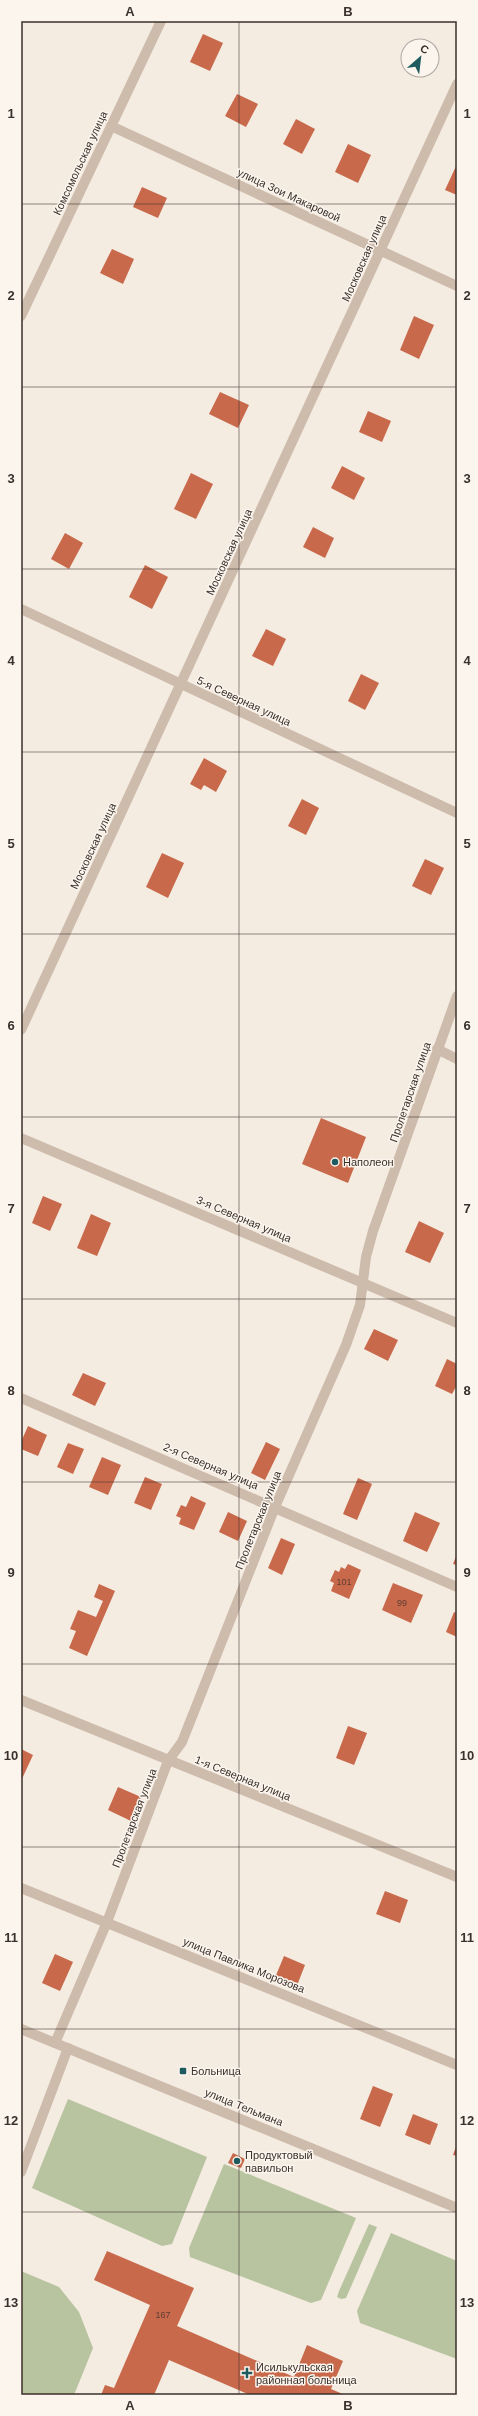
<svg xmlns="http://www.w3.org/2000/svg" width="478" height="2416" font-family="Arial,sans-serif">
<style>
.green{fill:#b8c4a0}
.building{fill:#c8694b}
.lines{fill:none;stroke-linecap:round;stroke-linejoin:round}
.minor{stroke:#cdbbac;stroke-width:10}
.grid{fill:none;stroke:#3b302b;stroke-width:1;stroke-opacity:0.55}
.poi-dot{fill:#1f5a5e;stroke:#fbf5ee;stroke-width:1.5}
.labels{text-anchor:middle;stroke-width:3;stroke-linejoin:round;paint-order:stroke}
.number-label{font-size:9px;fill:#5e3e33}
.street-label{font-size:11px;fill:#3b302b;stroke:#fbf5ee}
.poi-label{font-size:11px;fill:#3b302b;stroke:#fbf5ee;text-anchor:start}
.neatline{fill:none;stroke:#3b302b;stroke-width:1.5}
.grid-label{font-size:13px;text-anchor:middle;font-weight:bold;fill:#3b302b}
</style>
<rect width="100%" height="100%" fill="#f4ebe1"/>
<g class="green">
<path d="M68 2099 207 2157 172 2244 162 2246 32 2188Z"/>
<path d="M224 2164 356 2218 321 2300 311 2303 190 2257 189 2248Z"/>
<path d="M369 2224 377 2227 346 2298 341 2299 337 2297 339 2291Z"/>
<path d="M391 2233 457 2261V2359L360 2323 357 2311Z"/>
<path d="M21 2271 59 2287 79 2312 93 2348 74 2395H21Z"/>
</g>
<g class="building">
<path d="M203 34 223 43 210 71 190 62Z"/>
<path d="M237 94 258 104 246 127 225 116Z"/>
<path d="M296 119 315 129 302 154 283 144Z"/>
<path d="M348 144 371 155 358 183 335 172Z"/>
<path d="M457 164V195L445 190Z"/>
<path d="M142 187 167 198 158 218 133 207Z"/>
<path d="M112 249 134 259 123 284 100 273Z"/>
<path d="M414 316 434 325 419 359 400 350Z"/>
<path d="M220 392 249 405 238 428 209 414Z"/>
<path d="M368 411 391 421 382 442 359 432Z"/>
<path d="M342 466 365 478 354 500 331 488Z"/>
<path d="M191 473 213 484 196 519 174 509Z"/>
<path d="M313 527 334 538 325 558 303 547Z"/>
<path d="M65 533 83 543 69 569 51 559Z"/>
<path d="M145 565 168 577 152 609 129 597Z"/>
<path d="M266 629 286 639 273 666 252 656Z"/>
<path d="M361 674 379 683 365 710 348 701Z"/>
<path d="M204 758 227 771 216 792 204 785 201 790 190 784Z"/>
<path d="M302 799 319 808 306 835 288 826Z"/>
<path d="M162 853 184 863 168 898 146 887Z"/>
<path d="M425 859 444 868 431 895 412 886Z"/>
<path d="M321 1118 366 1137 348 1183 302 1164Z"/>
<path d="M43 1196 62 1204 50 1231 32 1223Z"/>
<path d="M91 1214 111 1223 97 1256 77 1248Z"/>
<path d="M419 1221 444 1233 430 1263 405 1252Z"/>
<path d="M374 1329 398 1340 388 1361 364 1349Z"/>
<path d="M447 1359 457 1364V1385L452 1394 435 1386Z"/>
<path d="M83 1373 106 1383 95 1406 72 1395Z"/>
<path d="M28 1426 47 1435 38 1456 21 1449V1442Z"/>
<path d="M266 1442 280 1449 265 1480 251 1473Z"/>
<path d="M68 1443 84 1449 73 1474 57 1467Z"/>
<path d="M102 1457 121 1465 108 1495 89 1487Z"/>
<path d="M145 1477 162 1484 151 1510 134 1503Z"/>
<path d="M358 1478 372 1484 357 1520 343 1514Z"/>
<path d="M191 1496 206 1503 194 1530 179 1524 181 1518 176 1516 181 1505 186 1507Z"/>
<path d="M228 1512 247 1521 238 1541 219 1532Z"/>
<path d="M415 1512 440 1523 427 1552 403 1541Z"/>
<path d="M281 1538 295 1544 282 1575 268 1568Z"/>
<path d="M457 1554V1565L453 1564Z"/>
<path d="M348 1564 361 1570 349 1599 331 1591 334 1583 330 1581 335 1570 339 1572 341 1567 345 1569Z"/>
<path d="M393 1583 423 1595 411 1623 382 1610Z"/>
<path d="M99 1584 115 1591 87 1656 69 1648 76 1631 70 1629 78 1610 96 1617 103 1601 94 1597Z"/>
<path d="M454 1612 457 1613V1637L446 1632Z"/>
<path d="M348 1726 367 1733 354 1765 336 1758Z"/>
<path d="M21 1749 33 1755 21 1781Z"/>
<path d="M118 1787 141 1797 131 1821 108 1810Z"/>
<path d="M385 1891 408 1900 400 1923 376 1914Z"/>
<path d="M55 1954 73 1962 60 1991 42 1983Z"/>
<path d="M284 1956 305 1965 296 1988 274 1980Z"/>
<path d="M373 2086 393 2094 380 2127 360 2119Z"/>
<path d="M413 2114 438 2124 430 2145 405 2135Z"/>
<path d="M457 2144V2156L453 2155Z"/>
<path d="M233 2153 245 2159 241 2168 228 2163Z"/>
<path d="M107 2251 194 2288 177 2326 294 2377 307 2345 343 2361 331 2389 345 2395H250L169 2360 154 2395H101L105 2385 114 2388 150 2305 94 2280Z"/>
</g>
<g class="lines">
<g class="minor">
<path d="M111 126 457 286"/>
<path d="M21 316 161 21"/>
<path d="M21 609 457 813"/>
<path d="M21 1030 457 84"/>
<path d="M437 1049 457 1059"/>
<path d="M21 1138 457 1323"/>
<path d="M21 1398 457 1587"/>
<path d="M21 1700 457 1877"/>
<path d="M21 1888 457 2065"/>
<path d="M21 2029 457 2208"/>
<path d="M55 2043 107 1922 168 1761 182 1742 275 1507 346 1345 360 1305 366 1257 373 1231 457 996"/>
<path d="M21 2172 68 2048"/>
</g>
</g>
<path class="grid" d="M239 21V2395M21 204H457M21 387H457M21 569H457M21 752H457M21 934H457M21 1117H457M21 1299H457M21 1482H457M21 1664H457M21 1847H457M21 2029H457M21 2212H457"/>
<g class="poi-dot">
<circle cx="335" cy="1162" r="4"/>
<rect x="179" y="2067" width="8" height="8" rx="2"/>
<circle cx="237" cy="2161" r="4"/>
<path d="M245 2367h4v4h4v4h-4v4h-4v-4h-4v-4h4z"/>
</g>
<g class="labels">
<g class="number-label">
<text x="344" y="1585">101</text>
<text x="402" y="1606">99</text>
<text x="163" y="2318">167</text>
</g>
<g class="street-label">
<text transform="translate(80 163) rotate(-65)" y="4">Комсомольская улица</text>
<text transform="translate(289 195) rotate(25)" y="4">улица Зои Макаровой</text>
<text transform="translate(364 258) rotate(-66)" y="4">Московская улица</text>
<text transform="translate(229 552) rotate(-65)" y="4">Московская улица</text>
<text transform="translate(244 701) rotate(25)" y="4">5-я Северная улица</text>
<text transform="translate(93 846) rotate(-65)" y="4">Московская улица</text>
<text transform="translate(410 1092) rotate(-71)" y="4">Пролетарская улица</text>
<text transform="translate(244 1219) rotate(23)" y="4">3-я Северная улица</text>
<text transform="translate(211 1466) rotate(23)" y="4">2-я Северная улица</text>
<text transform="translate(258 1520) rotate(-68)" y="4">Пролетарская улица</text>
<text transform="translate(243 1778) rotate(22)" y="4">1-я Северная улица</text>
<text transform="translate(134 1818) rotate(-69)" y="4">Пролетарская улица</text>
<text transform="translate(244 1965) rotate(22)" y="4">улица Павлика Морозова</text>
<text transform="translate(244 2107) rotate(22)" y="4">улица Тельмана</text>
</g>
<g class="poi-label">
<text x="343" y="1166">Наполеон</text>
<text x="191" y="2075">Больница</text>
<text x="245" y="2159">Продуктовый<tspan x="245" dy="13">павильон</tspan></text>
<text x="256" y="2371">Исилькульская<tspan x="256" dy="13">районная больница</tspan></text>
</g>
</g>
<rect width="478" height="2416" fill="none" stroke="#fbf5ee" stroke-width="44"/>
<g transform="translate(420 58) rotate(28)"><circle r="19" fill="#fbf5ee" stroke="#aea6a0"/>
<path d="M0-3L7 15L0 10L-7 15Z" fill="#1f5a5e"/>
<text y="-6" font-size="11" font-weight="bold" text-anchor="middle" fill="#3b302b">С</text>
</g>
<rect x="22" y="22" width="434" height="2372" class="neatline"/>
<g class="grid-label">
<text x="130" y="16">A</text>
<text x="348" y="16">B</text>
<text x="11" y="118">1</text>
<text x="467" y="118">1</text>
<text x="11" y="300">2</text>
<text x="467" y="300">2</text>
<text x="11" y="483">3</text>
<text x="467" y="483">3</text>
<text x="11" y="665">4</text>
<text x="467" y="665">4</text>
<text x="11" y="848">5</text>
<text x="467" y="848">5</text>
<text x="11" y="1030">6</text>
<text x="467" y="1030">6</text>
<text x="11" y="1213">7</text>
<text x="467" y="1213">7</text>
<text x="11" y="1395">8</text>
<text x="467" y="1395">8</text>
<text x="11" y="1577">9</text>
<text x="467" y="1577">9</text>
<text x="11" y="1760">10</text>
<text x="467" y="1760">10</text>
<text x="11" y="1942">11</text>
<text x="467" y="1942">11</text>
<text x="11" y="2125">12</text>
<text x="467" y="2125">12</text>
<text x="11" y="2307">13</text>
<text x="467" y="2307">13</text>
<text x="130" y="2410">A</text>
<text x="348" y="2410">B</text>
</g>
</svg>
